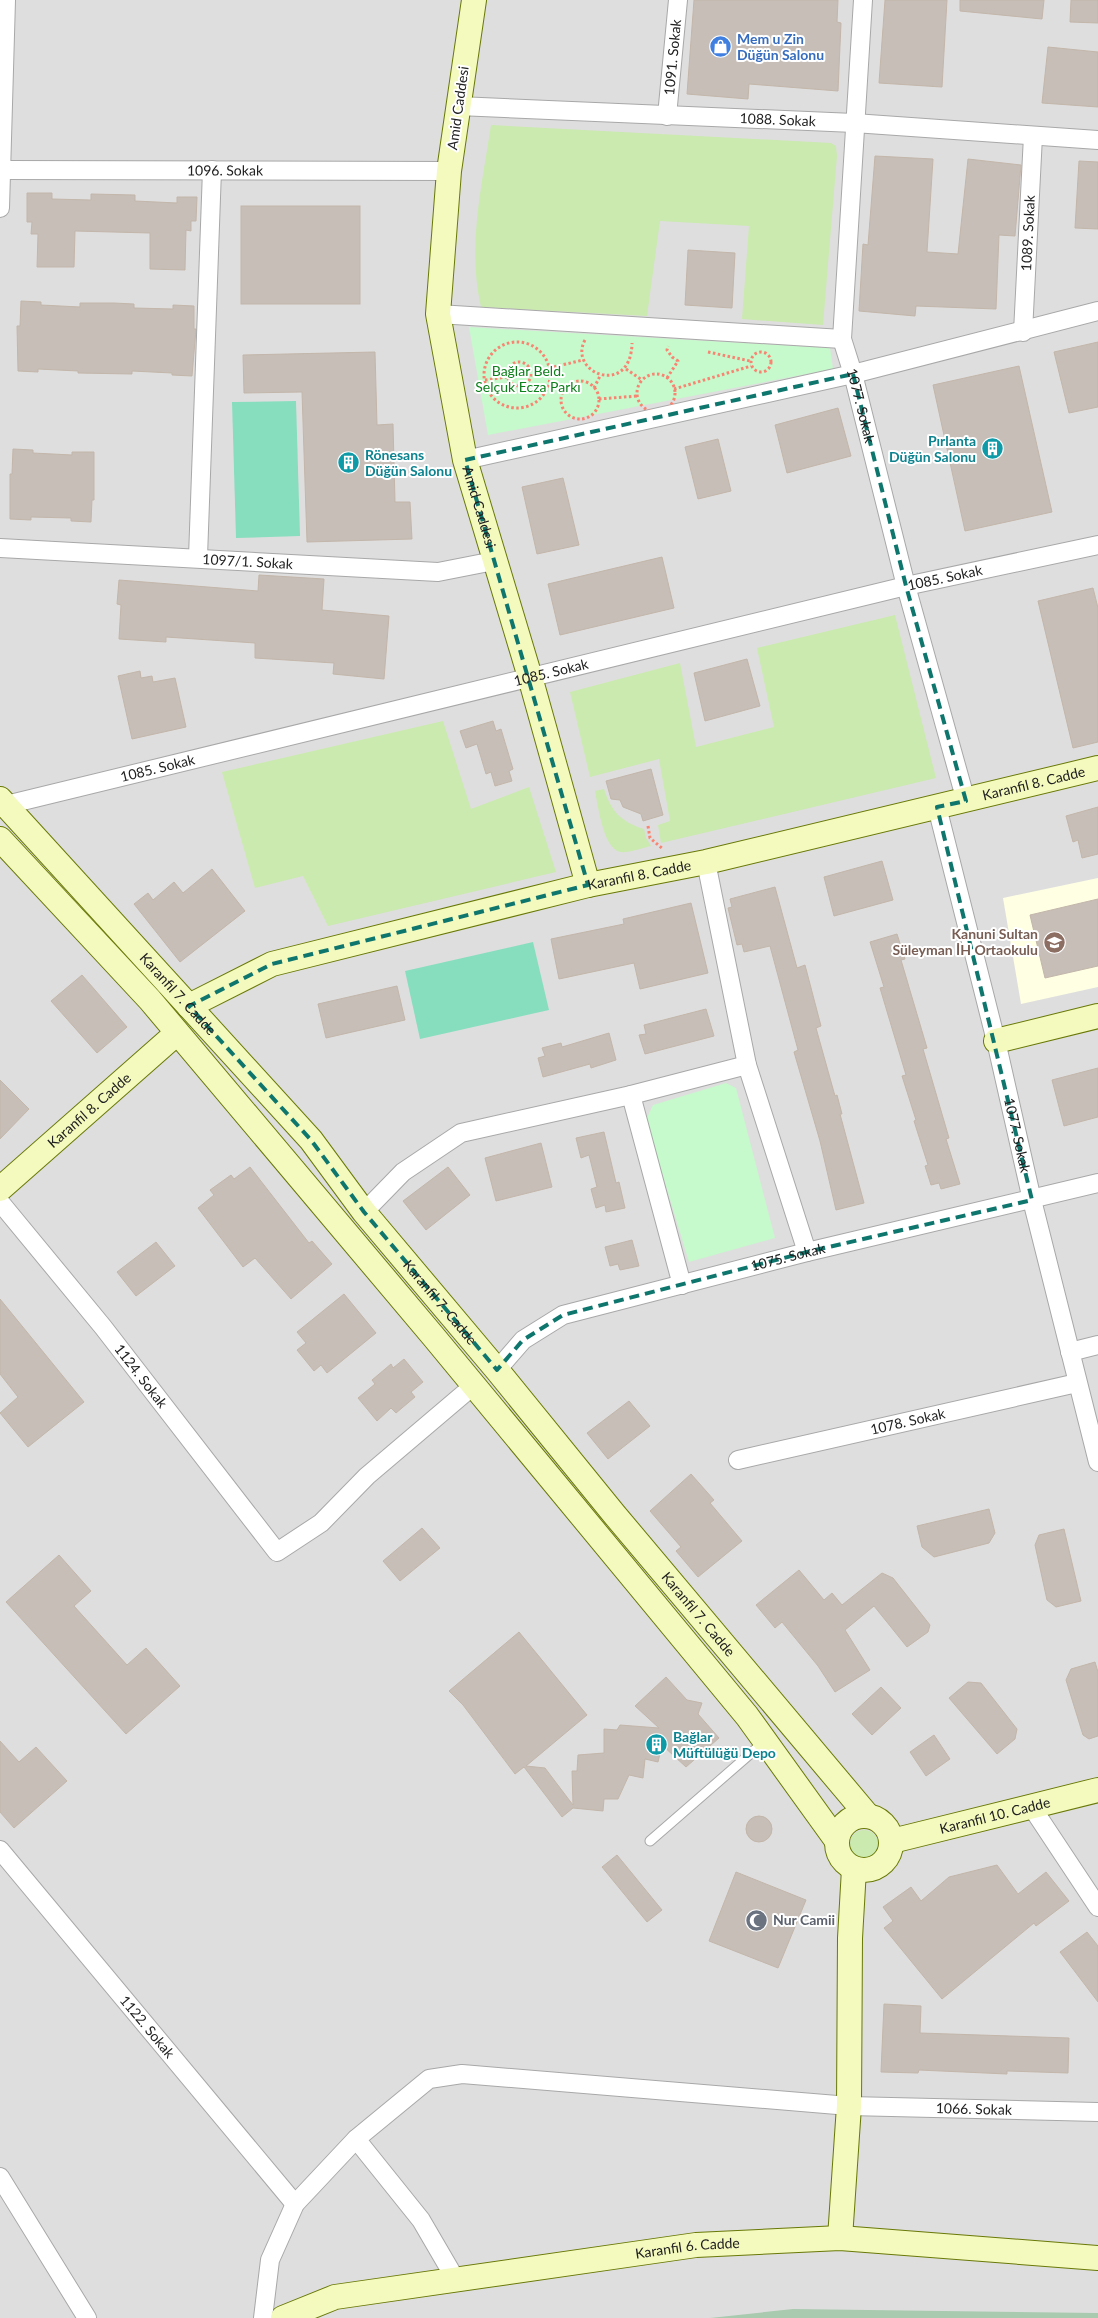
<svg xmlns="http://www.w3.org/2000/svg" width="1098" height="2318" font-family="Lato,sans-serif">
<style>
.residential{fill:#dfdede}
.education{fill:#feffe3}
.grass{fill:#caeaaf}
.cemetery{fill:#a9caaf}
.park{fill:#c6f9cc}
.pitch{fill:#87debf}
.building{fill:#c6beb7;stroke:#c3b6aa}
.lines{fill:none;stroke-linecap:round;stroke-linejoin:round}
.lane-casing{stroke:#a8a8a8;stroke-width:11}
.street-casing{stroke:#a8a8a8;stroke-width:20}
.secondary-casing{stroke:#697907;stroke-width:26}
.path{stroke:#f88471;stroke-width:3;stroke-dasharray:2.5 2.5;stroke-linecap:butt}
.lane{stroke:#fff;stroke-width:9}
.street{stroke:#fff;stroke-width:18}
.secondary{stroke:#f4f9bd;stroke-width:24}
.marked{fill:none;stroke:#0f766e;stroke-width:4;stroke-dasharray:10 6;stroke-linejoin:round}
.labels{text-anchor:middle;stroke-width:4;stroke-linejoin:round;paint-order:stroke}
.shop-label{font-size:14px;font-weight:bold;fill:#366cbe;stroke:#fff;text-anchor:start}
.street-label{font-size:14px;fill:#212121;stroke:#fff}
.park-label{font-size:14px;fill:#0d801b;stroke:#fff}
.culture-label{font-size:14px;font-weight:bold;fill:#0d838f;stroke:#fff;text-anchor:start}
.education-label{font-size:14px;font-weight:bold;fill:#785e54;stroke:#fff;text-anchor:end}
.worship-label{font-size:14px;font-weight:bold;fill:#5b616d;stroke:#fff;text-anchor:start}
</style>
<rect width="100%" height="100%" fill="#f1eee8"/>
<rect class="residential" x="0" y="0" width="1098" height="2318"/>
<path class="education" d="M1098 878V987L1021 1004 1003 898Z"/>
<g class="grass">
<path d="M491 125 831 143 836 146 837 156 823 325 742 319 749 226 660 221 647 316 481 307C467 247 482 185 491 125Z"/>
<path d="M895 615 936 778 661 843 658 825 670 821 659 759 590 777 570 692 680 663 696 747 774 727 757 648Z"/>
<path d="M443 721 471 809 529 787 556 872 328 926 303 876 255 888 222 772Z"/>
<path d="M604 789C611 811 621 822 644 829L646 838 651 846C642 848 629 853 620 852 603 848 598 805 595 791Z"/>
<circle cx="864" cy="1844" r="14"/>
</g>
<path class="cemetery" d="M793 2309 1098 2313V2318H710Z"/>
<g class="park">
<path d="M469 327 830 348 833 369 488 435Z"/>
<path d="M726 1083 736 1088 775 1238 689 1262 646 1120 653 1105Z"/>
</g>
<g class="pitch">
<path d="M296 401 300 536 236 538 232 402Z"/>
<path d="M533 942 549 1010 420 1039 405 971Z"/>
</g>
<g class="building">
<path d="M694 0H838L837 22 841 23 838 91 749 84 748 99 687 94Z"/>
<path d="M885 0H947L942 87 879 83Z"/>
<path d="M960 0H1044L1042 19 960 11Z"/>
<path d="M1071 0H1098V23L1070 22Z"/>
<path d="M1048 47 1098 52V107L1042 103Z"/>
<path d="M875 156 933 159 927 252 958 254 968 159 1021 165 1015 236 999 235 996 309 916 306 915 316 859 311 863 244 868 245Z"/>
<path d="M1079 161 1098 162V229L1075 228Z"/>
<path d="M27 193H52V199L91 200V194L135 195V201L177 203V197H197L196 221H191V231L186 230 185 270 150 269V233L75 231 74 267H37L38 234H31L32 222H27Z"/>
<rect x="241" y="206" width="119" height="98"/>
<path d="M688 250 735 253 732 308 685 305Z"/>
<path d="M21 301 41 302V305L80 307V303H114L134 304V308L173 309V305L194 306V329H196L192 376 172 375V373L132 371V374L78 373V371L38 369V372L18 371 17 326H20Z"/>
<path d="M1098 342V407L1069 413 1054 352Z"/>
<path d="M375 352 377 425 393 424 395 502H410L412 539 307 542 302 392 244 393 243 355Z"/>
<path d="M1019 366 1052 512 965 531 933 385Z"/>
<path d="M838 408 851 456 787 473 775 425Z"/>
<path d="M718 439 731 491 698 499 685 447Z"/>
<path d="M13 449 33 450V453L72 455V452H94V500H92L91 522 71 521V518L31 517V520L10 519V474H12Z"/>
<path d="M563 478 579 545 537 554 522 487Z"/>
<path d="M662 557 674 608 560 635 548 584Z"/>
<path d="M259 575 324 579 322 610 389 616 384 679 333 674 334 663 255 658V643L166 637V642L119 639 121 605 117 604 119 580 258 591Z"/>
<path d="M1093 588 1098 608V742L1073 748 1038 601Z"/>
<path d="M747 659 760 706 705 721 694 673Z"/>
<path d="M140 671 141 678 152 676 153 682 175 678 186 727 132 739 118 676Z"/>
<path d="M493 721 496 731 501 729 513 769 509 771 512 781 495 786 491 772 486 774 477 744 466 748 460 731Z"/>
<path d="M651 769 663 815 643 821 641 814 623 807 620 800 611 799 606 781Z"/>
<path d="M1098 807V854L1082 858 1078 840 1073 842 1066 816Z"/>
<path d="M882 861 893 900 834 916 824 877Z"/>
<path d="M212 869 245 911 180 962 134 904 148 893 153 900 174 882 183 893Z"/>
<path d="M775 887 797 968 805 965 821 1026 816 1028 835 1096 837 1095 842 1114H840L864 1203 836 1210 820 1141 794 1052 798 1050 770 946 744 952 742 944 737 945 728 908 732 907 730 899Z"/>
<path d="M1098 899V966L1045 978 1030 915Z"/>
<path d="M691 903 708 973 640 989 634 963 559 979 551 939 624 924 623 919Z"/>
<path d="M897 934 905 959 901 960 927 1048 923 1049 949 1138 946 1139 960 1184 941 1189 939 1183 931 1185 925 1166 928 1165 914 1121 916 1120 902 1076 906 1075 880 988 884 987 870 942Z"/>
<path d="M82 975 127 1027 97 1053 51 1001Z"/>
<path d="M397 986 405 1020 326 1038 318 1004Z"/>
<path d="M706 1009 714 1036 645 1054 639 1035 646 1034 644 1025Z"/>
<path d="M609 1033 616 1060 591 1068 590 1064 543 1077 538 1058 545 1056 542 1048 561 1043 562 1047Z"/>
<path d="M1098 1068V1117L1064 1126 1052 1080Z"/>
<path d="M0 1080 29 1109 0 1139Z"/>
<path d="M604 1132 616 1183 619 1182 625 1208 606 1212 605 1205 596 1208 591 1189 597 1187 589 1155 581 1158 576 1138Z"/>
<path d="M541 1143 552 1187 496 1201 485 1158Z"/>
<path d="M250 1167 309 1243 312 1241 332 1264 291 1299 255 1258 243 1267 198 1208 214 1195 210 1190 231 1175 234 1179Z"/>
<path d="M448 1167 470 1195 426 1230 403 1201Z"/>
<path d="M632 1240 639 1266 620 1270 618 1264 610 1266 605 1247Z"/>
<path d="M156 1242 175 1266 136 1296 117 1272Z"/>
<path d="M344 1294 376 1333 327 1373 321 1365 314 1371 297 1350 306 1343 297 1332Z"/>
<path d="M0 1299 84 1402 28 1447 0 1413 18 1397 0 1374Z"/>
<path d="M404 1359 423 1382 411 1392 415 1397 396 1413 391 1408 377 1421 358 1398 375 1384 372 1380 391 1364 393 1368Z"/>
<path d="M629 1401 650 1426 608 1459 587 1433Z"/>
<path d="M691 1474 714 1500 710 1503 742 1541 698 1577 676 1551 681 1547 650 1511Z"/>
<path d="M989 1509 995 1533 989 1543 934 1557 922 1547 917 1526Z"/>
<path d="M422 1528 440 1548 400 1581 383 1561Z"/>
<path d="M1064 1529 1081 1601 1056 1607 1047 1600 1035 1545 1039 1535Z"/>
<path d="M59 1555 91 1591 74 1606 127 1665 146 1648 180 1686 126 1734 6 1602Z"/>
<path d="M799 1570 824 1600 832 1593 842 1605 882 1573 893 1578 930 1625 928 1632 907 1647 874 1606 845 1630 870 1670 835 1692 818 1666 782 1622 775 1628 756 1605Z"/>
<path d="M519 1632 587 1715 526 1766 545 1768 573 1805 572 1771H577L578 1755 604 1753V1729L617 1730 620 1725 659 1728 635 1706 666 1677 687 1700 702 1703 698 1714 719 1738 686 1767 662 1745 658 1762 645 1759 643 1778 629 1775 618 1799H604L603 1811 573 1808 562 1817 524 1767 515 1774 463 1705 449 1691Z"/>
<path d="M1095 1662 1098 1672V1736L1089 1739 1083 1735 1066 1680 1071 1669Z"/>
<path d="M968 1682 981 1683 1017 1729 1015 1739 997 1754 949 1698Z"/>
<path d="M881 1687 901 1708 872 1735 852 1714Z"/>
<path d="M934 1735 950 1759 926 1776 910 1752Z"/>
<path d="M0 1741 19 1762 36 1747 67 1781 14 1828 0 1812Z"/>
<circle cx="759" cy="1829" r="13"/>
<path d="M617 1855 662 1910 647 1922 602 1867Z"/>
<path d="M997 1865 1018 1894 1046 1872 1069 1901 1036 1926 1034 1923 942 1999 884 1928 893 1921 883 1907 911 1887 921 1901 949 1877Z"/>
<path d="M736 1872 806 1900 778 1968 709 1941Z"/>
<path d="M1087 1932 1098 1946V2002L1060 1952Z"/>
<path d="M884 2004 921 2006 920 2033 1069 2038 1068 2073 1007 2071V2074L919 2070 918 2073 881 2072Z"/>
</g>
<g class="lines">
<defs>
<path id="lane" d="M650 1841 765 1741"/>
<g id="street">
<path id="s1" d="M863 0 842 339 853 374 906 586 966 801"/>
<path id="s2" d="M458 106 854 123 1098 140"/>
<path id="s3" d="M667 116 678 0"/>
<path id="s4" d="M3 170 449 171"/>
<path d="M0 208 6 0"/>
<path d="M438 314 842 339"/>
<path id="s5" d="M1023 332 1033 136"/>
<path d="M465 460 853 374 1098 311"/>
<path id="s6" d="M0 548 438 572 494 561"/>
<path d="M198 557 212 170"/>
<path id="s7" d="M6 805 906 586 1098 545"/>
<path id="s8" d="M937 807 996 1041 1032 1200 1098 1462"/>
<path d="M706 862 747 1065 807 1252"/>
<path d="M631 1095 682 1285"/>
<path id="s9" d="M0 1202 103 1327 277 1552 321 1523 367 1476 473 1386"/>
<path d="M364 1212 403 1172 461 1133 631 1095 747 1065"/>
<path d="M1070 1352 1098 1345"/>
<path id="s10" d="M497 1370 523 1340 563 1315 807 1252 1098 1183"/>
<path id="s11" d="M738 1460 1077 1383"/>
<path d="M1031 1806 1098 1907"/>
<path id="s12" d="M0 1850 295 2204"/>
<path d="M356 2139 421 2220 456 2280"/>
<path d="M0 2177 87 2318"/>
<path id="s13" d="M263 2318 270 2260 295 2204 356 2139 429 2079 462 2074 849 2106 1098 2112"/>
</g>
<g id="secondary">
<path id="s14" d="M474 0 449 171 438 314 465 460 530 677 588 885"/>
<path id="s15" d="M0 799 311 1140 364 1212 497 1370 614 1514 868 1816"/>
<path d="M0 839 150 1000 433 1336 747 1716 837 1841"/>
<path id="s16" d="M189 1006 272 964 588 885 706 862 1098 768"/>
<path d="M996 1041 1098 1016"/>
<path id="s17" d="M0 1189 177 1033"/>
<circle cx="864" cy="1843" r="27"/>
<path id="s18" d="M892 1841 1098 1790"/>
<path d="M840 2238 849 2106 850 1938 854 1869"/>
<path id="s19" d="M283 2318 335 2297 696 2245 840 2238 1098 2258"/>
</g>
</defs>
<use href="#lane" class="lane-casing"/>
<use href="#street" class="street-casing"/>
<use href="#secondary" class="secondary-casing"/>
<g class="path">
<path d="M585 340C567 373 631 398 632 343"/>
<circle cx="517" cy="375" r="33"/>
<circle cx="761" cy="362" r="10"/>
<path d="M708 352 750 361"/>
<circle cx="519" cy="374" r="12"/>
<path d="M549 368 583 360"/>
<path d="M626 369 642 380"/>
<circle cx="656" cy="393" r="19"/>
<path d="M667 378 678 361 672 357 667 350 668 346"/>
<path d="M485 380 507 377"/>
<circle cx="580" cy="400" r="19"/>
<path d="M594 388 600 376"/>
<path d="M674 389 751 366"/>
<path d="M599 399 637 396"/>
<path d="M648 826 650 838 663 849"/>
</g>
<use href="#lane" class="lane"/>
<use href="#street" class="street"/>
<use href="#secondary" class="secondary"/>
</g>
<path class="marked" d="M853 374 906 586 966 801 937 807 1032 1200 807 1252 563 1315 523 1340 497 1370 364 1212 311 1140 189 1006 272 964 588 885 465 460Z"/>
<defs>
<symbol id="shop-disc" viewBox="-11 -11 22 22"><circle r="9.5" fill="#3f7fe0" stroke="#fff"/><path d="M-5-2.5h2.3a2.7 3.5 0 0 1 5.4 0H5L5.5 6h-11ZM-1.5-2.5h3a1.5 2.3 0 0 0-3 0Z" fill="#fff"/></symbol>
<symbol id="building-disc" viewBox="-11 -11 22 22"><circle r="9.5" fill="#0f9aa8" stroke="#fff"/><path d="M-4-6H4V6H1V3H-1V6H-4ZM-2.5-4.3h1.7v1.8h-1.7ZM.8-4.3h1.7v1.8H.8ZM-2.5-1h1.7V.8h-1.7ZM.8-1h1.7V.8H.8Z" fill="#fff"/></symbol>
<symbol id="school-disc" viewBox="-11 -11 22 22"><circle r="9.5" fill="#8d6e63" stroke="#fff"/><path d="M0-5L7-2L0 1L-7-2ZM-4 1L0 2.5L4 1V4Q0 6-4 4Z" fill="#fff"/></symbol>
<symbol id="mosque-disc" viewBox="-11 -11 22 22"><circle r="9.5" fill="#6b7280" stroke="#fff"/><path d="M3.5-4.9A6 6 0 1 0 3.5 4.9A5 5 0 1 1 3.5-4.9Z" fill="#fff"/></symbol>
</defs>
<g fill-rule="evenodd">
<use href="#shop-disc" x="708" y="34" width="25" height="25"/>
<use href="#building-disc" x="980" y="436" width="25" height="25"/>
<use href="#building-disc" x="336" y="450" width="25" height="25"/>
<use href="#school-disc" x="1042" y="930" width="25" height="25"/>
<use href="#building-disc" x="644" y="1732" width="25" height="25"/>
<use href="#mosque-disc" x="744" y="1908" width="25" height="25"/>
</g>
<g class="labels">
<g class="shop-label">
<text x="737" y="44">Mem u Zin<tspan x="737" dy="16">Düğün Salonu</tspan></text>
</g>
<g class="street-label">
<text dy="5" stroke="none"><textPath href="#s3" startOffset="59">1091. Sokak</textPath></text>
<text transform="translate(458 108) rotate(-82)" y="5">Amid Caddesi</text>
<text dy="5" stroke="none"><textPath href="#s2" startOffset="320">1088. Sokak</textPath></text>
<text dy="5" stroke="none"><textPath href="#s4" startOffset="222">1096. Sokak</textPath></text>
<text dy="5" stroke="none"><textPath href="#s5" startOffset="99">1089. Sokak</textPath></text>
<text dy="5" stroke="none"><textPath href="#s1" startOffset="409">1077. Sokak</textPath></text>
<text dy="5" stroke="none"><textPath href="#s14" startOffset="514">Amid Caddesi</textPath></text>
<text dy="5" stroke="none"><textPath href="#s6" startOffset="248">1097/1. Sokak</textPath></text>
<text dy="5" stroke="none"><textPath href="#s7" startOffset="966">1085. Sokak</textPath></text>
<text dy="5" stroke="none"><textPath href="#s7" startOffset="561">1085. Sokak</textPath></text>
<text dy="5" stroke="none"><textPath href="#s7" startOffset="156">1085. Sokak</textPath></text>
<text dy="5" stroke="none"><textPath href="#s16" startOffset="876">Karanfil 8. Cadde</textPath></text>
<text dy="5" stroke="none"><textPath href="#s16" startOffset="471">Karanfil 8. Cadde</textPath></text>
<text dy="5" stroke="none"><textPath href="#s15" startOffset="264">Karanfil 7. Cadde</textPath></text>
<text dy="5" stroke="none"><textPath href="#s17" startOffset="119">Karanfil 8. Cadde</textPath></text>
<text dy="5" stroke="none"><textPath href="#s8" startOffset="338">1077. Sokak</textPath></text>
<text dy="5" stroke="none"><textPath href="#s10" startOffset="319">1075. Sokak</textPath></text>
<text dy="5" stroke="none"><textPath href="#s15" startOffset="669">Karanfil 7. Cadde</textPath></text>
<text dy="5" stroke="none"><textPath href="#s9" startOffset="224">1124. Sokak</textPath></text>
<text dy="5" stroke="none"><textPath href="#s11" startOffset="174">1078. Sokak</textPath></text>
<text dy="5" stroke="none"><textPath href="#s15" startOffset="1074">Karanfil 7. Cadde</textPath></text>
<text dy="5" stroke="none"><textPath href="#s18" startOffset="106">Karanfil 10. Cadde</textPath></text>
<text dy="5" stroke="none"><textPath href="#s12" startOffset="230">1122. Sokak</textPath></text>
<text dy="5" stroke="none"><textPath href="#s13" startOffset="850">1066. Sokak</textPath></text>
<text dy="5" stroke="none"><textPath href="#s19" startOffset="412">Karanfil 6. Cadde</textPath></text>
</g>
<g class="park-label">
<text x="528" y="376">Bağlar Beld.<tspan x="528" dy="16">Selçuk Ecza Parkı</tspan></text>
</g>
<g class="culture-label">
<text x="976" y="446" text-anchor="end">Pırlanta<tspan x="976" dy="16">Düğün Salonu</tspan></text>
<text x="365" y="460">Rönesans<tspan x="365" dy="16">Düğün Salonu</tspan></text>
<text x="673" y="1742">Bağlar<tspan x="673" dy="16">Müftülüğü Depo</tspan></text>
</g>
<g class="education-label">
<text x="1038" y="939">Kanuni Sultan<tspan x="1038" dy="16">Süleyman İH Ortaokulu</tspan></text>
</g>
<g class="worship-label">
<text x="773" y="1925">Nur Camii</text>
</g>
</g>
</svg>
